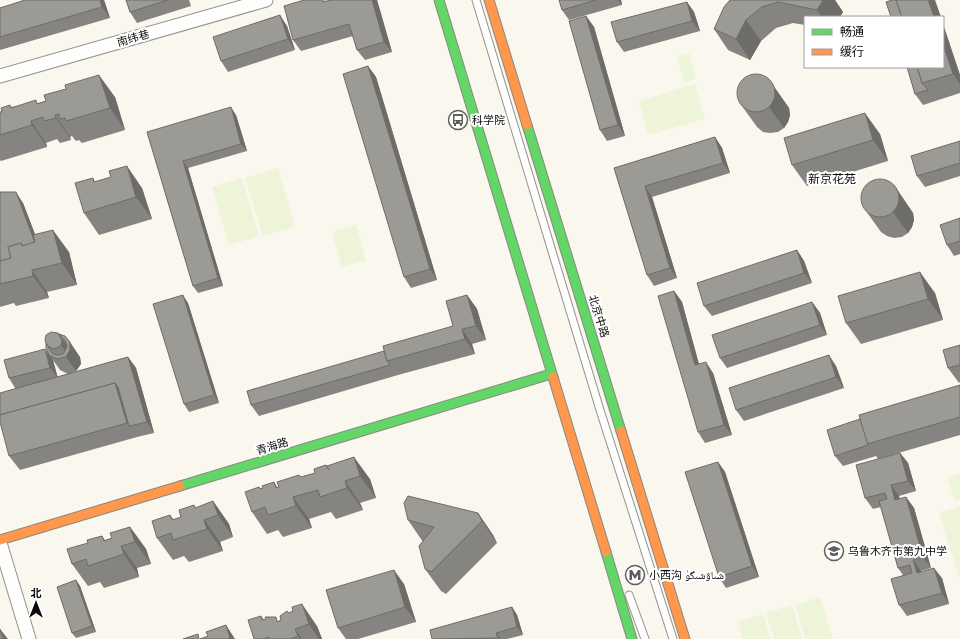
<svg xmlns="http://www.w3.org/2000/svg" width="960" height="639" font-family="Lora,'Noto Naskh Arabic','Noto Sans SC',serif">
<style>
.pitch{fill:#edf4d8}
.lines{fill:none;stroke-linecap:round;stroke-linejoin:round}
.lane-casing{stroke:#93918e;stroke-width:9}
.street-casing{stroke:#93918e;stroke-width:15}
.fast-casing{stroke:#898884;stroke-width:11}
.slow-casing{stroke:#898884;stroke-width:11}
.lane{stroke:#fefefd;stroke-width:7}
.street{stroke:#fefefd;stroke-width:13}
.fast{stroke:#63d668;stroke-width:9}
.slow{stroke:#ff974d;stroke-width:9}
.wall{fill:#868480}
.shaded-wall{fill:#6d6c68}
.building{fill:#9c9a95;stroke:#6d6c68}
.labels{text-anchor:middle;stroke-width:4;stroke-linejoin:round;paint-order:stroke}
.street-label{font-size:11px;fill:#0b0b0b;stroke:#fff}
.poi-label{font-size:11px;fill:#0b0b0b;stroke:#fff;text-anchor:start}
.neighbourhood-label{font-size:12px;fill:#0b0b0b;stroke:#fff}
</style>
<rect width="100%" height="100%" fill="#faf7ef"/>
<g class="pitch">
<path d="M689 53 696 79 684 83 677 56Z"/>
<path d="M695 84 705 119 648 135 639 101Z"/>
<path d="M278 168 295 227 263 236 245 178Z"/>
<path d="M242 178 259 236 229 245 212 187Z"/>
<path d="M356 225 366 260 342 267 332 232Z"/>
<path d="M960 474V500L955 502 947 478Z"/>
<path d="M960 506V579L939 513Z"/>
<path d="M820 597 833 639H805L795 605Z"/>
<path d="M792 605 802 639H774L766 613Z"/>
<path d="M763 614 771 639H743L738 622Z"/>
</g>
<g class="lines">
<defs>
<g id="lane">
<path d="M476 0 600 410 673 639"/>
<path d="M629 595 645 639"/>
</g>
<g id="street">
<path d="M0 76 266 0"/>
<path d="M0 543 29 639"/>
</g>
<g id="fast">
<path d="M439 0 553 377"/>
<path d="M527 125 621 431"/>
<path d="M180 486 551 374"/>
<path d="M606 552 632 639"/>
</g>
<g id="slow">
<path d="M489 0 527 125"/>
<path d="M553 377 606 552"/>
<path d="M621 431 685 639"/>
<path d="M0 540 180 486"/>
</g>
</defs>
<use href="#lane" class="lane-casing"/>
<use href="#street" class="street-casing"/>
<use href="#fast" class="fast-casing"/>
<use href="#slow" class="slow-casing"/>
<use href="#lane" class="lane"/>
<use href="#street" class="street"/>
<use href="#fast" class="fast"/>
<use href="#slow" class="slow"/>
</g>
<g class="wall">
<path d="M104 0 110 18 0 50V8Z"/>
<path d="M126 0H189L191 6 137 23 130 12Z"/>
<path d="M325 0 326 1 331 0H377L392 52 365 60 357 50 353 36 301 51 293 40Z"/>
<path d="M559 0H621L622 5 569 20 562 10Z"/>
<path d="M730 0H835L843 12 840 17H805V25L793 23 776 28 761 41 750 60 728 50 714 29Z"/>
<path d="M687 2 694 12 700 31 624 52 617 42Z"/>
<path d="M586 16 594 27 625 136 607 141 600 130Z"/>
<path d="M943 24 960 75V93L923 105 915 94 907 67H943Z"/>
<path d="M287 26 295 50 228 72 221 61Z"/>
<path d="M368 66 376 77 437 280 411 288 404 277Z"/>
<path d="M770 81 789 108 790 115 788 122 784 128 778 132 770 133 763 132 757 127 742 106Z"/>
<path d="M115 97 125 130 82 143 79 140 76 141 72 136 70 137 71 140 60 143 57 139 46 143 47 147 1 161 0 160V112L11 107 38 103 46 101Z"/>
<path d="M236 115 247 151 188 168 223 286 198 293 193 286 147 132Z"/>
<path d="M880 134 888 161 807 186 792 165Z"/>
<path d="M715 137 722 148 730 173 652 197 677 278 654 286 647 275 614 168Z"/>
<path d="M960 141V176L925 187 917 176Z"/>
<path d="M111 177 142 188 152 219 99 235 84 213 93 178 95 182Z"/>
<path d="M894 185 913 213 914 220 912 227 908 233 902 237 894 238 887 236 881 232 866 211Z"/>
<path d="M0 192 23 203 35 235 69 252 77 285 47 292 49 298 16 306 14 303 0 307Z"/>
<path d="M960 218V254L954 256 947 245Z"/>
<path d="M797 250 804 261 812 283 712 316 704 306Z"/>
<path d="M674 291 682 302 699 364 713 373 732 435 705 443 698 432Z"/>
<path d="M935 293 943 320 861 344 846 323Z"/>
<path d="M467 295 477 309 486 340 472 344 475 354 398 375 259 416 251 405 384 351 453 326Z"/>
<path d="M812 302 820 313 827 335 727 368 720 358Z"/>
<path d="M188 303 219 403 189 412 184 404Z"/>
<path d="M58 333 80 357 81 364 76 371 68 374 60 370 53 360 57 377 128 357 136 368 154 433 137 437 20 470 9 456 15 388 9 378 49 355 46 343Z"/>
<path d="M960 345V382L959 383 948 368Z"/>
<path d="M836 366 844 388 744 421 736 410Z"/>
<path d="M960 385V435L878 459 876 456 843 466 835 456 860 419Z"/>
<path d="M900 453 908 463 916 491 899 496 900 499 906 497 914 508 931 568 921 571V572L942 578 949 604 907 616 899 605 903 575 898 568 881 507 873 509 865 498Z"/>
<path d="M718 462 725 472 759 577 726 588 719 577Z"/>
<path d="M327 466 370 479 376 498 360 503 363 510 336 519 331 512 309 519 312 528 283 537 278 530 267 534 252 512 259 487 260 489 263 488 274 482 278 488 301 477 315 473 328 468Z"/>
<path d="M213 501 229 524 233 537 220 542 223 551 189 562 184 556 173 560 157 538 170 515 174 520 181 517Z"/>
<path d="M478 513 493 535 497 543 446 594 441 591 425 569 423 542 408 520Z"/>
<path d="M130 527 146 549 151 564 137 568 139 577 104 588 100 582 88 586 72 564 88 543 102 536 105 540 112 538Z"/>
<path d="M76 580 80 586 96 632 76 638 72 633Z"/>
<path d="M404 584 416 622 358 639H346L338 628Z"/>
<path d="M512 607 517 615 523 635 507 639H432Z"/>
<path d="M289 613 317 626 322 639H254L261 616 264 620 278 621 281 620Z"/>
</g>
<g class="shaded-wall">
<path d="M100 0H104L110 18 102 7Z"/>
<path d="M372 0H377L392 52 384 42Z"/>
<path d="M618 0H621L622 5Z"/>
<path d="M823 0H835L843 12 840 17H822L817 10Z"/>
<path d="M928 0H935L941 17H934Z"/>
<path d="M687 2 694 12 700 31 692 21Z"/>
<path d="M280 15 287 26 295 50 288 39Z"/>
<path d="M586 16 594 27 625 136 618 125Z"/>
<path d="M746 20 761 41 750 60 736 39Z"/>
<path d="M943 24 960 75V84L953 74 943 44Z"/>
<path d="M368 66 376 77 437 280 430 269Z"/>
<path d="M99 75 115 97 125 130 110 108Z"/>
<path d="M770 81 789 108 790 115 788 122 784 128 769 107Z"/>
<path d="M231 107 236 115 247 151 241 144Z"/>
<path d="M865 113 880 134 888 161 873 140Z"/>
<path d="M55 115 70 137 71 140 56 118Z"/>
<path d="M31 121 46 143 47 147 32 125Z"/>
<path d="M715 137 722 148 730 173 723 163Z"/>
<path d="M183 161 188 168 223 286 218 278Z"/>
<path d="M127 166 142 188 152 219 136 197Z"/>
<path d="M894 185 913 213 914 220 912 227 908 233 893 212Z"/>
<path d="M645 186 652 197 677 278 670 268Z"/>
<path d="M16 192 23 203 47 265 39 255Z"/>
<path d="M53 230 69 252 77 285 62 263Z"/>
<path d="M797 250 804 261 812 283 804 273Z"/>
<path d="M32 270 47 292 49 298 33 276Z"/>
<path d="M920 272 935 293 943 320 928 299Z"/>
<path d="M674 291 682 302 702 376 695 365Z"/>
<path d="M183 295 188 303 219 403 214 395Z"/>
<path d="M467 295 477 309 486 340 476 326Z"/>
<path d="M812 302 820 313 827 335 820 325Z"/>
<path d="M462 329 472 344 475 354 465 339Z"/>
<path d="M58 333 70 350V342L80 357 81 364 76 371 66 357 67 354 61 345Z"/>
<path d="M45 349 53 360 58 378 50 368Z"/>
<path d="M829 355 836 366 844 388 836 377Z"/>
<path d="M128 357 136 368 154 433 147 422Z"/>
<path d="M706 362 713 373 732 435 724 425Z"/>
<path d="M115 383 126 398 129 426 127 423Z"/>
<path d="M900 453 908 463 916 491 908 481Z"/>
<path d="M354 457 370 479 376 498 360 476Z"/>
<path d="M718 462 725 472 759 577 752 566Z"/>
<path d="M345 481 360 503 363 510 347 488Z"/>
<path d="M891 485 899 496 903 511 895 500Z"/>
<path d="M293 497 309 519 312 528 296 506Z"/>
<path d="M906 497 914 508 931 568 923 557Z"/>
<path d="M213 501 229 524 233 537 218 515Z"/>
<path d="M194 505 220 542 223 551 207 529Z"/>
<path d="M478 513 493 535 497 543 482 521Z"/>
<path d="M130 527 146 549 151 564 135 542Z"/>
<path d="M121 546 137 568 139 577 124 554Z"/>
<path d="M913 560 921 571 924 583 917 573Z"/>
<path d="M934 568 942 578 949 604 942 593Z"/>
<path d="M394 570 404 584 416 622 405 607Z"/>
<path d="M76 580 80 586 96 632 92 626Z"/>
<path d="M302 604 317 626 322 639H319L309 624Z"/>
<path d="M512 607 517 615 523 635 517 627Z"/>
<path d="M226 625 235 639H230Z"/>
<path d="M0 629 8 639H3Z"/>
<path d="M295 629 302 639H300L298 636Z"/>
<path d="M496 633 501 639 498 638Z"/>
</g>
<g class="building">
<path d="M25 0H100L102 7 0 37V8Z"/>
<path d="M126 0H168L130 12Z"/>
<path d="M304 0H323V2L331 0H372L384 42 357 50 349 24 293 40 284 6Z"/>
<path d="M559 0H596L562 10Z"/>
<path d="M730 0H823L817 10 778 2 762 7 746 20 736 39 714 29 724 7Z"/>
<path d="M892 0H896L902 17H891L886 2Z"/>
<path d="M896 0H928L934 17H902Z"/>
<path d="M687 2 692 21 617 42 611 22Z"/>
<path d="M280 15 288 39 221 61 213 37Z"/>
<path d="M586 16 618 125 600 130 569 21Z"/>
<path d="M943 44 953 74 922 83 917 67H943Z"/>
<path d="M368 66 430 269 404 277 343 74Z"/>
<path d="M907 67H917L922 83 928 90 915 94Z"/>
<circle cx="756" cy="93" r="19"/>
<path d="M99 75 110 108 66 121 65 118 60 119 59 114 55 115 56 118 44 121 43 117 31 121 32 125 0 135V112H2L1 108 10 105 11 108 36 100 37 104 46 101 44 95 66 89 65 85Z"/>
<path d="M231 107 241 144 183 161 218 278 193 286 147 132Z"/>
<path d="M865 113 873 140 792 165 784 138Z"/>
<path d="M715 137 723 163 645 186 670 268 647 275 614 168Z"/>
<path d="M960 141V163L917 176 911 156Z"/>
<path d="M127 166 136 197 84 213 75 183 93 178 94 182 111 177 109 171Z"/>
<circle cx="880" cy="198" r="19"/>
<path d="M0 192H16L35 243 23 246 21 243 8 247 11 258 1 261 0 259Z"/>
<path d="M960 218V241L947 245 940 225Z"/>
<path d="M53 230 62 263 32 270 33 276 0 284V261L11 258 8 247 21 243 22 246 35 242 33 235Z"/>
<path d="M797 250 804 273 704 306 697 283Z"/>
<path d="M920 272 928 299 846 323 838 296Z"/>
<path d="M674 291 695 365 706 362 724 425 698 432 658 296Z"/>
<path d="M183 295 214 395 184 404 153 304Z"/>
<path d="M467 295 476 326 462 329 465 339 387 361 383 346 453 326 446 301Z"/>
<path d="M812 302 820 325 720 358 712 335Z"/>
<path d="M51 332 58 333 62 340 61 345 59 347 53 349 48 346 45 341 46 335Z"/>
<path d="M59 334 65 336 70 342V350L66 357 57 359 49 355 46 348V343L52 353 57 355 63 354 67 346 65 341Z"/>
<path d="M960 345V365L948 368 943 350Z"/>
<path d="M45 349 50 368 9 378 4 360Z"/>
<path d="M384 351 387 361 390 365 251 405 247 391Z"/>
<path d="M829 355 836 377 736 410 729 388Z"/>
<path d="M128 357 147 422 129 426 118 387 115 383 0 415V393Z"/>
<path d="M115 383 127 423 9 456 0 422V415Z"/>
<path d="M960 385V417L867 444 859 415Z"/>
<path d="M860 419 868 445 835 456 827 430Z"/>
<path d="M900 453 908 481 891 485 895 500 906 497 923 557 913 560 917 573 934 568 942 593 899 605 891 579 912 573 910 565 898 568 879 501 887 499 885 493 865 498 856 465Z"/>
<path d="M354 457 360 476 345 481 347 488 320 497 318 490 293 497 296 506 268 515 265 507 252 512 245 492 259 487 260 489 263 488 262 486 274 482 276 488 279 487 277 482 299 475 301 477 315 473 314 469 326 465 329 470 327 466Z"/>
<path d="M718 462 752 566 719 577 685 472Z"/>
<path d="M408 496 478 513 482 521 431 572 425 569 419 546 434 527 408 520 404 503Z"/>
<path d="M213 501 218 515 204 520 207 529 173 540 171 533 157 538 152 521 170 515 172 520 181 517 179 510 194 505 195 508Z"/>
<path d="M130 527 135 542 121 546 124 554 88 566 86 559 72 564 67 549 88 543 87 540 102 536 104 541 112 538 110 533Z"/>
<path d="M394 570 405 607 338 628 326 590Z"/>
<path d="M76 580 92 626 72 633 57 587Z"/>
<path d="M302 604 309 624 295 629 298 636 290 639H270L269 637 263 639H254L248 620 261 616 262 620 266 619 265 617H276L277 622 281 620 280 616 287 611 289 613 293 611 292 607Z"/>
<path d="M512 607 517 627 496 633 498 638 432 639 430 630Z"/>
<path d="M226 625 230 639H200L208 636 206 632Z"/>
<path d="M0 629 3 639H0Z"/>
<path d="M198 634 199 639H183Z"/>
</g>
<defs>
<symbol id="bus-ring" viewBox="-11 -11 22 22"><circle r="9.5" fill="#fff" stroke="#5f5e5b" stroke-width="1.5"/><path d="M-5-6H5V4H4V6H2V4H-2V6H-4V4H-5ZM-3.5-4V0h7V-4ZM-3.5 1.2v1.5H-2V1.2ZM2 1.2v1.5H3.5V1.2Z" fill="#5f5e5b"/></symbol>
<symbol id="school-ring" viewBox="-11 -11 22 22"><circle r="9.5" fill="#fff" stroke="#5f5e5b" stroke-width="1.5"/><path d="M0-5L7-2L0 1L-7-2ZM-4 1L0 2.5L4 1V4Q0 6-4 4Z" fill="#5f5e5b"/></symbol>
<symbol id="metro-ring" viewBox="-11 -11 22 22"><circle r="9.5" fill="#fff" stroke="#5f5e5b" stroke-width="1.5"/><path d="M-5.5 5V-5H-3L0 0L3-5H5.5V5H3V-.5L0 4L-3-.5V5Z" fill="#5f5e5b"/></symbol>
</defs>
<g fill-rule="evenodd">
<use href="#bus-ring" x="447" y="109" width="22" height="22"/>
<use href="#school-ring" x="823" y="540" width="22" height="22"/>
<use href="#metro-ring" x="624" y="564" width="22" height="22"/>
</g>
<g class="labels">
<g class="street-label">
<text transform="translate(133 38) rotate(-16)" y="4">南纬巷</text>
<text transform="translate(599 316) rotate(73)" y="4">北京中路</text>
<text transform="translate(272 446) rotate(-17)" y="4">青海路</text>
</g>
<g class="poi-label">
<text x="472" y="124">科学院</text>
<text x="848" y="555">乌鲁木齐市第九中学</text>
<text x="649" y="579">小西沟 شىاۋشىگۈ</text>
</g>
<g class="neighbourhood-label">
<text x="832" y="183">新京花苑</text>
</g>
</g>
<rect x="804" y="16" width="140" height="52" fill="#ffffff" stroke="#9d9d9d"/>
<rect x="812" y="29" width="20" height="6" fill="#63d668" stroke="#9d9d9d"/>
<text x="840" y="36" font-size="12" fill="#0b0b0b">畅通</text>
<rect x="812" y="49" width="20" height="6" fill="#ff974d" stroke="#9d9d9d"/>
<text x="840" y="56" font-size="12" fill="#0b0b0b">缓行</text>
<g transform="translate(36 603)" stroke="#ffffff" stroke-width="3" paint-order="stroke">
<path d="M0-3L7 15L0 10L-7 15Z" fill="#0b0b0b"/>
<text y="-6" font-size="11" font-weight="bold" text-anchor="middle" fill="#0b0b0b">北</text>
</g>
</svg>
